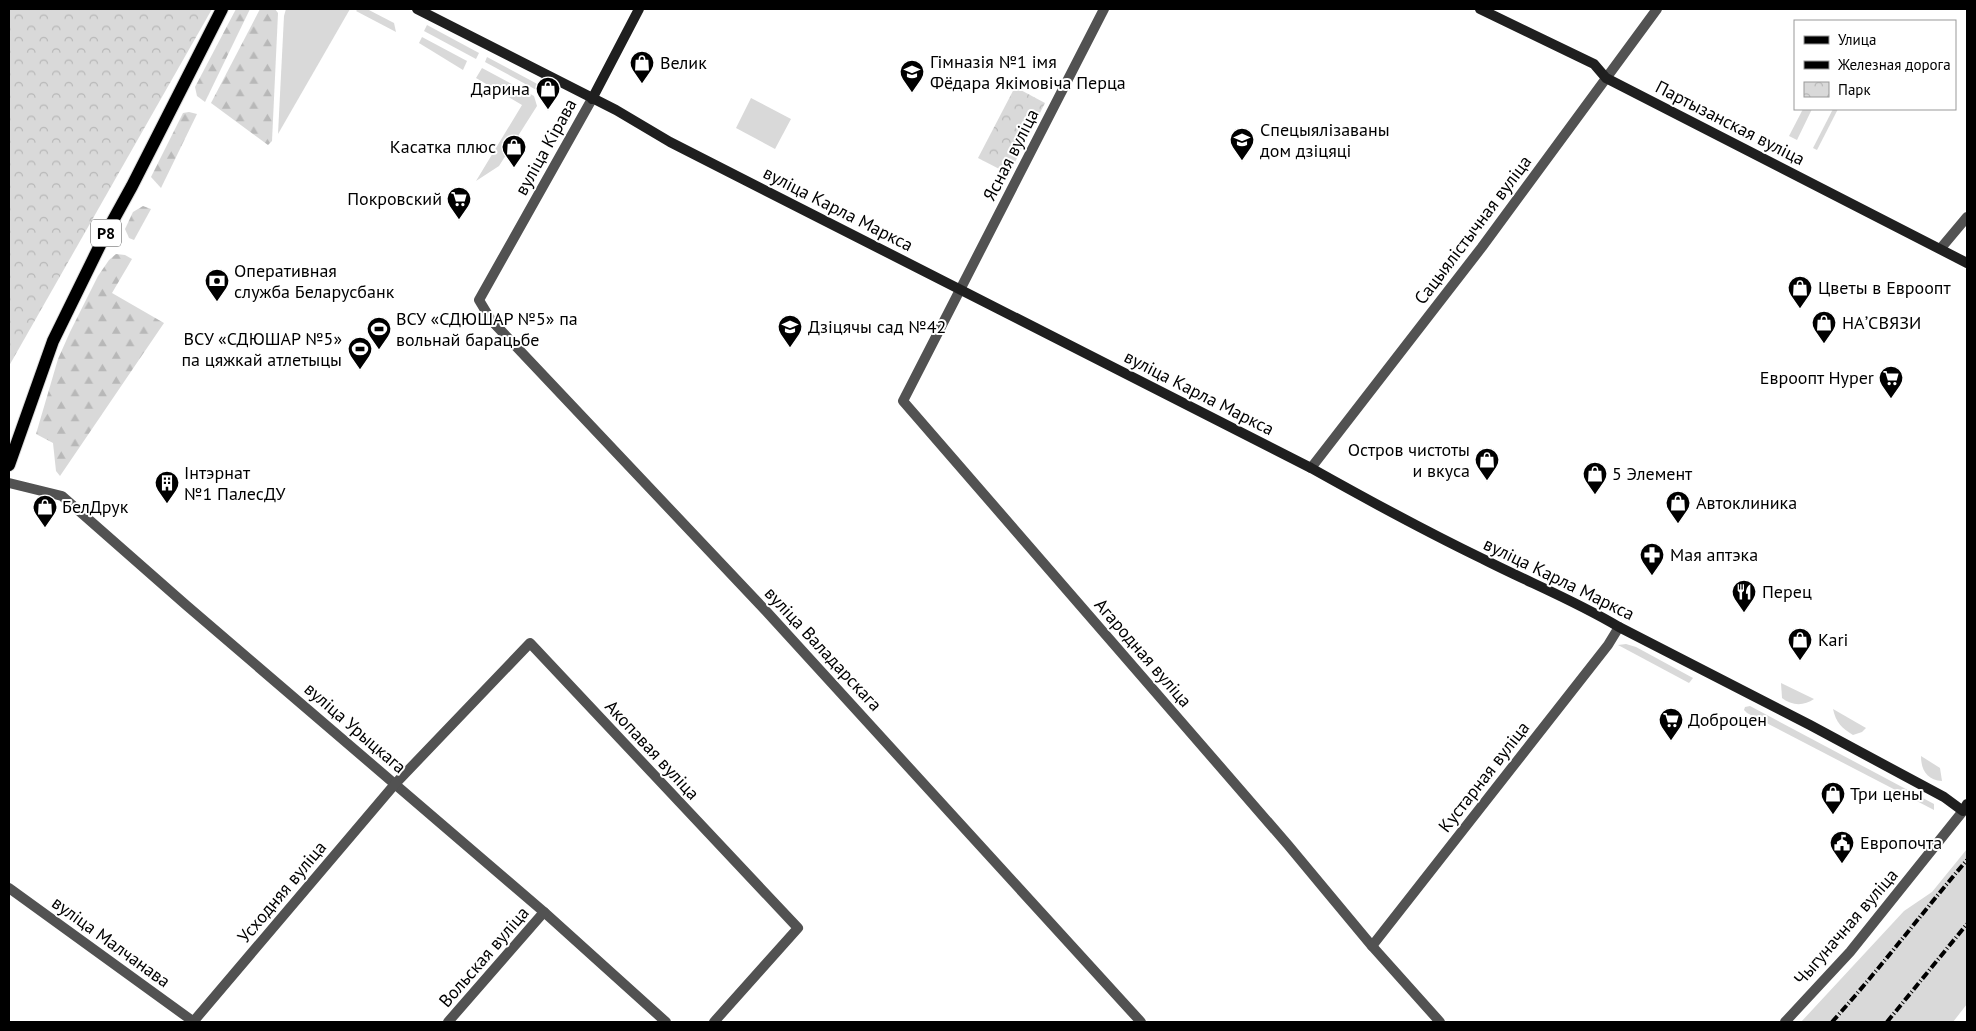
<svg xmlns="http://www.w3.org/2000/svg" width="1976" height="1031" font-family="'PT Sans',sans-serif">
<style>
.grass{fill:#d9d9d9}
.forest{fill:url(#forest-firs)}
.park{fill:url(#park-crowns)}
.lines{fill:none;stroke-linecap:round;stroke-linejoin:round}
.primary-casing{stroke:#dbdbdb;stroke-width:14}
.street{stroke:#525252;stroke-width:10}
.secondary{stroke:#1f1f1f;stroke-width:10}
.primary{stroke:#000;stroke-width:12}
.rail{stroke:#000;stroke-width:4;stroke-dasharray:8 2.5 1 2.5;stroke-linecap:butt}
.labels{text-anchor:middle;stroke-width:4;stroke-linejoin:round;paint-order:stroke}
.shield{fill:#fff;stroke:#4c4c4c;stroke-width:1}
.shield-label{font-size:16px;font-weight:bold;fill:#000}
.poi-label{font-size:18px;fill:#000;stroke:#fff;text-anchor:start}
.street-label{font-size:18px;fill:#000;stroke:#fff}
</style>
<defs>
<pattern id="forest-firs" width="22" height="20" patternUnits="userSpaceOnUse" patternTransform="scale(1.25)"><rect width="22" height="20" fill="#d9d9d9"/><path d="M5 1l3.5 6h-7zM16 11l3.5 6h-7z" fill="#b8b8b8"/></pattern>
<pattern id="park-crowns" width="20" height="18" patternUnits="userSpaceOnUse" patternTransform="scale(1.25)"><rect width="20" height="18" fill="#d9d9d9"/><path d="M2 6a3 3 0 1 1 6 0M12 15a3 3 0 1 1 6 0" fill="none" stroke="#b8b8b8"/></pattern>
</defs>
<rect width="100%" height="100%" fill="#fff"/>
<g class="grass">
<path d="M286 9H350L278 134 284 16Z"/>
<path d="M358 9H367L394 23 396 32 356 11Z"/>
<path d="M427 25 479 53 476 59 424 31Z"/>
<path d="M422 37 467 61 463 70 419 43Z"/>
<path d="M487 57 556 94 553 99 485 62Z"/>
<path d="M482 68 534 96 537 106 499 166 476 181 522 105 476 78Z"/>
<path d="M751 98 791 119 775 149 736 128Z"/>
<path d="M1803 109H1812L1797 140 1789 136Z"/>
<path d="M1833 109H1838L1817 150 1813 148Z"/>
<path d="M1626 644 1636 647 1693 678 1689 683 1618 645Z"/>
<path d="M1781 683 1814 699C1804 706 1792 706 1782 698Z"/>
<path d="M1750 706 1934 804V810L1747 713 1744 710 1745 707Z"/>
<path d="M1833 709 1866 728 1862 732 1853 735C1842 728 1836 723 1833 709Z"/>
<path d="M1921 756 1940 768 1942 781C1927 780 1921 770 1921 756Z"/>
<path d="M1967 849V1004L1953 1022H1801L1904 911 1932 892Z"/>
</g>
<g class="forest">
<path d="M236 9H250L205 102 197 96 195 87Z"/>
<path d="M260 9H275L278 13 272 141 268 145 211 103Z"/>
<path d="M189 112 197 114 161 188 151 177 183 113Z"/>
<path d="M143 206 151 209 134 240 129 238 125 229 133 212Z"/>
<path d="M116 254 125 255 132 259 112 293 164 323 60 476 56 471 53 443 36 434 58 359 70 332 98 276 109 260Z"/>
</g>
<g class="park">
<path d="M9 9H212L9 366Z"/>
<path d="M1015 87 1045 103 1009 174 978 158Z"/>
</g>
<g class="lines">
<defs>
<path id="primary" d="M9 465 53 341 105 235 132 186 222 9"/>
</defs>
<use href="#primary" class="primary-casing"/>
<g class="street">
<path d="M1104 9 903 401 1288 845 1372 946 1440 1022"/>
<path d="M592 99 479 300 491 320 766 611 1141 1022"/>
<path d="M1941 248 1967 217"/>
<path d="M1311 468 1482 247 1657 9"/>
<path d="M9 483 62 496 186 605 544 912 666 1022"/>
<path d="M9 888 194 1022"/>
<path d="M1372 946 1608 645 1619 627"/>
<path d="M193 1022 395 784 530 643 798 928 714 1022"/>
<path d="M448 1022 544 912"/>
<path d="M1785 1022 1850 952 1963 811"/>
</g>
<g class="secondary">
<path d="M417 9 616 110 670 142 1311 468C1368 500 1425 531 1483 559 1528 582 1576 601 1619 627L1810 725 1944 797 1963 811 1967 804"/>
<path d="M1480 9 1594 64 1606 78 1967 263"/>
<path d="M592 99 639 9"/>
</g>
<use href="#primary" class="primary"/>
<g class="rail">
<path d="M1832 1022C1879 970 1921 914 1967 860"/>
<path d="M1887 1022 1967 924"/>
</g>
</g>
<defs>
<symbol id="shop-pin" viewBox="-11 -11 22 30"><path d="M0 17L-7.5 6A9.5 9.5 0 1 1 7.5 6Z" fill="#000" stroke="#fff"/><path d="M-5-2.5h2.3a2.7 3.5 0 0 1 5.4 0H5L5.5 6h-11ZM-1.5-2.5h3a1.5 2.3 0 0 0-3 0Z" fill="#fff"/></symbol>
<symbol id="school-pin" viewBox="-11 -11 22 30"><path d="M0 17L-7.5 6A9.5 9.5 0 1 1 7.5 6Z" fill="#000" stroke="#fff"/><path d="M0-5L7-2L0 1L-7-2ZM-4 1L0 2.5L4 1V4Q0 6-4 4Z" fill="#fff"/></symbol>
<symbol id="supermarket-pin" viewBox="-11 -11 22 30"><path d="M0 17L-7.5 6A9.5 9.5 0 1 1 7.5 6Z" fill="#000" stroke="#fff"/><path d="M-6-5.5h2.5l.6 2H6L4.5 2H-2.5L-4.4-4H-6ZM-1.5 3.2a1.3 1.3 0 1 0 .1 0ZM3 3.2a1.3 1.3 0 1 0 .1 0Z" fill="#fff"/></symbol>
<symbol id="bank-pin" viewBox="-11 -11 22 30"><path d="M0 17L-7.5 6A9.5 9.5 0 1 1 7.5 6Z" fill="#000" stroke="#fff"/><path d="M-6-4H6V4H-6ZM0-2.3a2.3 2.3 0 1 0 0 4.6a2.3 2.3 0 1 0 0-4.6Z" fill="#fff"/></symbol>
<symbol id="stadium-pin" viewBox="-11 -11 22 30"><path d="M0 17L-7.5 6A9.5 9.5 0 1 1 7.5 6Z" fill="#000" stroke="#fff"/><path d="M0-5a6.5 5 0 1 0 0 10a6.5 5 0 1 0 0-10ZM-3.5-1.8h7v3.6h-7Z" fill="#fff"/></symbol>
<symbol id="building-pin" viewBox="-11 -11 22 30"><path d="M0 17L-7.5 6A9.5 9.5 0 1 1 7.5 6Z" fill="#000" stroke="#fff"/><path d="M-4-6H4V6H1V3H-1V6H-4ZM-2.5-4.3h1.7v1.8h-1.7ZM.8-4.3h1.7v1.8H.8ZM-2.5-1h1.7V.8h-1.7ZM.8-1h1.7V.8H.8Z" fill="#fff"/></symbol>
<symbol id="pharmacy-pin" viewBox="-11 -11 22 30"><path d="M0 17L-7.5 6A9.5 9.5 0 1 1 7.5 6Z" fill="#000" stroke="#fff"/><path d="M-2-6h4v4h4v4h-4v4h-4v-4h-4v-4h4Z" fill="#fff"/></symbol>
<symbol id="restaurant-pin" viewBox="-11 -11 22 30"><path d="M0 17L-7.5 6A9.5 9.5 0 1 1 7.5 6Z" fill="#000" stroke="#fff"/><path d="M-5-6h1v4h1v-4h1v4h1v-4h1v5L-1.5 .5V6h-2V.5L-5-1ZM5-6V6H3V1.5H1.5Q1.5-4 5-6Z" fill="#fff"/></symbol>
<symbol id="civic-pin" viewBox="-11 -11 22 30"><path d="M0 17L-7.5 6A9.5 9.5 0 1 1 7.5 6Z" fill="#000" stroke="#fff"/><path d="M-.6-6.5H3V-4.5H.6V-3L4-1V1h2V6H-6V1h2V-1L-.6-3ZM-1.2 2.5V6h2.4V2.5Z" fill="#fff"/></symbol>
</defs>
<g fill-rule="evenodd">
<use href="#shop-pin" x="628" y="49" width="28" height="38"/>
<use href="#school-pin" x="898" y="58" width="28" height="38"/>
<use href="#shop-pin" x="534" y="75" width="28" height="38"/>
<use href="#school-pin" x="1228" y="126" width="28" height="38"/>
<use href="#shop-pin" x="500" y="133" width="28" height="38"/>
<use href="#supermarket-pin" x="445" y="185" width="28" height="38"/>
<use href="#bank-pin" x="203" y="267" width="28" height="38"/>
<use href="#shop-pin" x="1786" y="274" width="28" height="38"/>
<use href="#shop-pin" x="1810" y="309" width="28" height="38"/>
<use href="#school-pin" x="776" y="313" width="28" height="38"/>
<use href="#stadium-pin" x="365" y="315" width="28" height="38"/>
<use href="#stadium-pin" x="346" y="335" width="28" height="38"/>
<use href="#supermarket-pin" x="1877" y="364" width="28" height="38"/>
<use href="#shop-pin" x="1473" y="446" width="28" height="38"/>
<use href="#shop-pin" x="1581" y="460" width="28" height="38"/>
<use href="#building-pin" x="153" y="469" width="28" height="38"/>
<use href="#shop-pin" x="1664" y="489" width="28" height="38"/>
<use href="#shop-pin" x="31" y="493" width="28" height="38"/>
<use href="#pharmacy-pin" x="1638" y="541" width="28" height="38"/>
<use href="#restaurant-pin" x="1730" y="578" width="28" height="38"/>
<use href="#shop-pin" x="1786" y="626" width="28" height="38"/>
<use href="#supermarket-pin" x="1657" y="706" width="28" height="38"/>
<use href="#shop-pin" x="1819" y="780" width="28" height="38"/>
<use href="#civic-pin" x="1828" y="829" width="28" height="38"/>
</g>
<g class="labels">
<rect class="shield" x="91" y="219.5" width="30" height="27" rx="4"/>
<g class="shield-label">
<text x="106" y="239">Р8</text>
</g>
<g class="poi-label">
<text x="930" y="68">Гімназія №1 імя<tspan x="930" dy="21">Фёдара Якімовіча Перца</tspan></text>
<text x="660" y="69">Велик</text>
<text x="530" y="95" text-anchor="end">Дарина</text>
<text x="1260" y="136">Спецыялізаваны<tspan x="1260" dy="21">дом дзіцяці</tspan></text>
<text x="496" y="153" text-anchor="end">Касатка плюс</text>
<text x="442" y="205" text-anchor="end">Покровский</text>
<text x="234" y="277">Оперативная<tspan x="234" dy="21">служба Беларусбанк</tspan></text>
<text x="1818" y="294">Цветы в Евроопт</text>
<text x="396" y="325">ВСУ «СДЮШАР №5» па<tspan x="396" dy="21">вольнай барацьбе</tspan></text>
<text x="1842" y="329">НАʼСВЯЗИ</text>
<text x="808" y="333">Дзіцячы сад №42</text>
<text x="342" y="345" text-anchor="end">ВСУ «СДЮШАР №5»<tspan x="342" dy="21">па цяжкай атлетыцы</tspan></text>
<text x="1874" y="384" text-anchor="end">Евроопт Hyper</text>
<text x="1470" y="456" text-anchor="end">Остров чистоты<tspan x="1470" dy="21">и вкуса</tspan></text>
<text x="184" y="479">Інтэрнат<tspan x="184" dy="21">№1 ПалесДУ</tspan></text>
<text x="1612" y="480">5 Элемент</text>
<text x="1696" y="509">Автоклиника</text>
<text x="62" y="513">БелДрук</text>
<text x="1670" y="561">Мая аптэка</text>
<text x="1762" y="598">Перец</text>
<text x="1818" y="646">Kari</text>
<text x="1688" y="726">Доброцен</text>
<text x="1850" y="800">Три цены</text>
<text x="1860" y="849">Европочта</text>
</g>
<g class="street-label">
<text transform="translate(1730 123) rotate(27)" y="6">Партызанская вуліца</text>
<text transform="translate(546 147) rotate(-61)" y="6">вуліца Кірава</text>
<text transform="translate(1011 155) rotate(-63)" y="6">Ясная вуліца</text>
<text transform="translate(838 209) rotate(27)" y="6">вуліца Карла Маркса</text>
<text transform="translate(1473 230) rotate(-53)" y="6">Сацыялістычная вуліца</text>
<text transform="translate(1199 393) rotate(27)" y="6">вуліца Карла Маркса</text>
<text transform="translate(1559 579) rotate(26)" y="6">вуліца Карла Маркса</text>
<text transform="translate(823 649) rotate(47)" y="6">вуліца Валадарскага</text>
<text transform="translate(1143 653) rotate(49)" y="6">Агародная вуліца</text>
<text transform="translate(355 728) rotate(41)" y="6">вуліца Урыцкага</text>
<text transform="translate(652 750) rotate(47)" y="6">Акопавая вуліца</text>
<text transform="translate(1484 777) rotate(-52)" y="6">Кустарная вуліца</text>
<text transform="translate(282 892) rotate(-50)" y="6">Усходняя вуліца</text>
<text transform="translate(1846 927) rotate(-49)" y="6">Чыгуначная вуліца</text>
<text transform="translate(111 942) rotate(36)" y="6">вуліца Малчанава</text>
<text transform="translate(484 957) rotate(-49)" y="6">Вольская вуліца</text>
</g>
</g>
<rect width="1976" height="1031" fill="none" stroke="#000000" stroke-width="20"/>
<rect x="1794" y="20" width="162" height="90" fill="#ffffff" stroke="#999999"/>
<rect x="1804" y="36" width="25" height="8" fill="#000000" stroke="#999999"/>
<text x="1838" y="45" font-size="15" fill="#000000">Улица</text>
<rect x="1804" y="61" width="25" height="8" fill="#000000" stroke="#999999"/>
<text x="1838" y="70" font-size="15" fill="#000000">Железная дорога</text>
<rect x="1804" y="82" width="25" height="15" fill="url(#park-crowns)" stroke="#999999"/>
<text x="1838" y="95" font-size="15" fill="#000000">Парк</text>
</svg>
